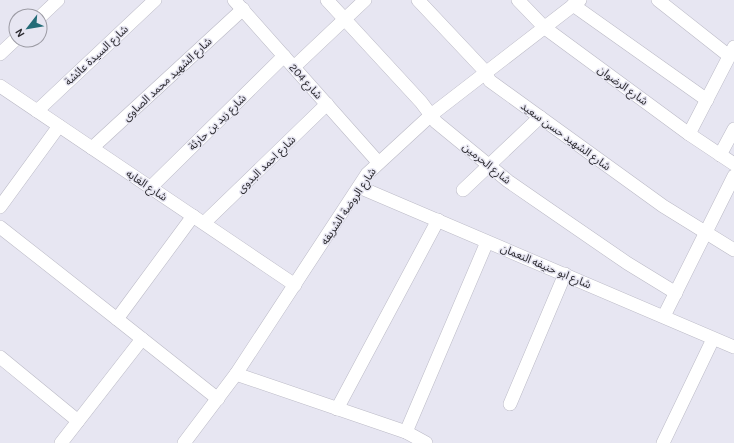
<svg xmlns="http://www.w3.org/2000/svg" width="734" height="443" font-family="Karla,'Noto Sans Arabic',sans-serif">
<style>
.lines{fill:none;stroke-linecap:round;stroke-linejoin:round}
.minor-casing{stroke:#bbbac6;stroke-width:14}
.minor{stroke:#fff;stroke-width:13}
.labels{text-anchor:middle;stroke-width:3;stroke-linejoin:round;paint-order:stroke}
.street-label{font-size:11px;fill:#2c2b30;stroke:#e7e6f2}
</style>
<rect width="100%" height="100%" fill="#e7e6f2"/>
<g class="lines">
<defs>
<g id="minor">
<path d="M234 0 378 162"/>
<path d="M327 0 421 102 436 122 508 181 547 208 627 263 676 293"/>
<path d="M418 0 482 68 490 81 663 206 734 250"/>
<path d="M518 0 545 28 689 134 734 164"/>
<path d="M658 0 729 56"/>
<path d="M573 5 707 100"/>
<path d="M40 17 58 0"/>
<path d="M0 54 16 39"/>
<path d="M294 67 365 0"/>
<path d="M0 86 295 285"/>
<path d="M37 111 155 0"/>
<path d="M689 134 734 47"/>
<path d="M92 148 243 9"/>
<path d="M720 155 734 129"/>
<path d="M151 187 284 56"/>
<path d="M359 187 734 347"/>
<path d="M463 190 540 117"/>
<path d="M0 207 59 126"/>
<path d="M204 223 327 104"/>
<path d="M0 227 117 319 193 216"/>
<path d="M664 316 734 176"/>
<path d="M117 319 218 399"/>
<path d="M0 357 78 421"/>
<path d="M236 374 406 432 426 443"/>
<path d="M510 404 565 274"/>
<path d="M337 409 438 220"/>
<path d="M406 432 487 242"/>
<path d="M61 443 142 339"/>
<path d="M184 443 236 374 367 174 431 115 580 0"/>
<path d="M663 443 713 339"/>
</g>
</defs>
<use href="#minor" class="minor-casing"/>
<use href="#minor" class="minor"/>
</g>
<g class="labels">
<g class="street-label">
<text transform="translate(96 55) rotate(-43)" y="4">شارع السيدة عائشة</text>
<text transform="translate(167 79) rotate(-43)" y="4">شارع الشهيد محمد الصاوى</text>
<text transform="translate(306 81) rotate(48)" y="4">شارع 204</text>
<text transform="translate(623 85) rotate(36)" y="4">شارع الرضوان</text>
<text transform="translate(217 122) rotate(-44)" y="4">شارع زيد بن حارثة</text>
<text transform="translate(566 136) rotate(36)" y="4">شارع الشهيد حسن سعيد</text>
<text transform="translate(487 163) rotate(39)" y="4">شارع الحرمين</text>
<text transform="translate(266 164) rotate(-44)" y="4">شارع احمد البدوى</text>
<text transform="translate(147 185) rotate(34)" y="4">شارع الغابه</text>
<text transform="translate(348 206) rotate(-56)" y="4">شارع الروضة الشريفه</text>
<text transform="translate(546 266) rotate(23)" y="4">شارع ابو حنيفه النعمان</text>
</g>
</g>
<g transform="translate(28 28) rotate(239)"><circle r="19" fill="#e7e6f2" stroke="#9c9ba4"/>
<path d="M0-3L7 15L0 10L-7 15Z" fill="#246c78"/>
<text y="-6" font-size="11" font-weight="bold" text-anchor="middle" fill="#2c2b30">N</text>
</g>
</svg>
